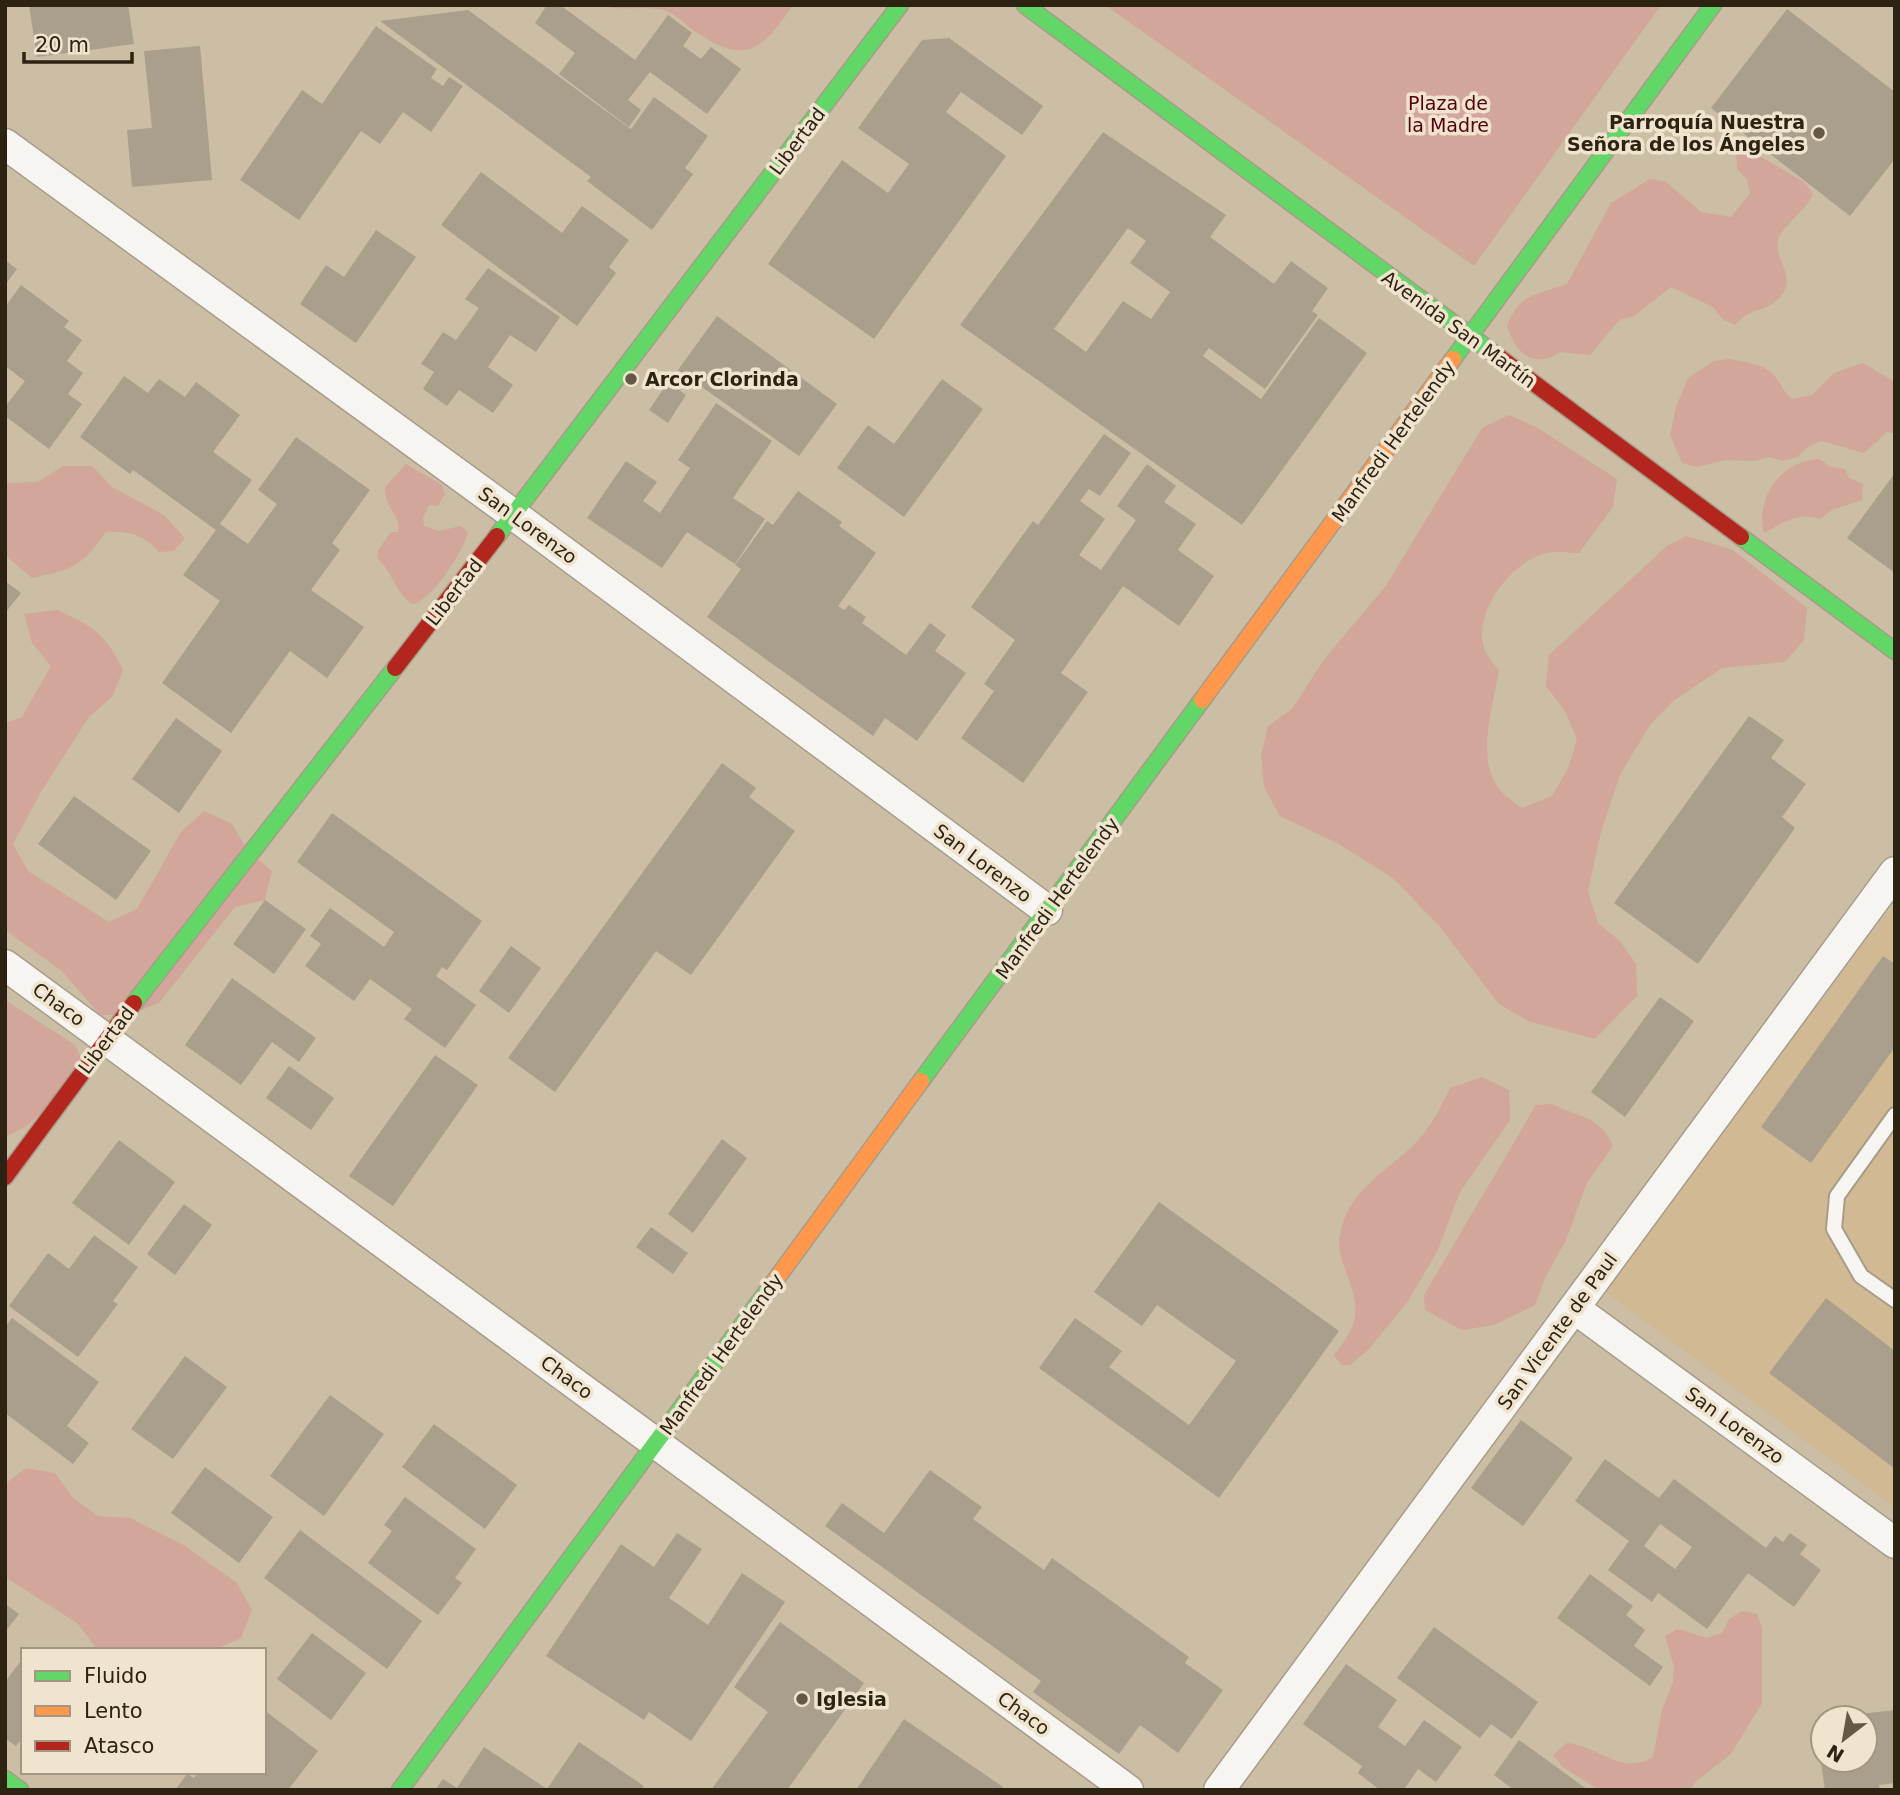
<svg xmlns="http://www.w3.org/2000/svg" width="1900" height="1795" font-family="'DejaVu Sans',sans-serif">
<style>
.built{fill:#d0b993}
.green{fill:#d2a69b}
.building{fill:#aa9f8c;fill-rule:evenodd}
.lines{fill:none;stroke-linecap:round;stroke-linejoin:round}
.lane-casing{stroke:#a89c89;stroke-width:18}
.street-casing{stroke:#a89c89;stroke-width:33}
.fast-casing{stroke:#a89c89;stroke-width:19}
.slow-casing{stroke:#a89c89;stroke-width:19}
.jam-casing{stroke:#a89c89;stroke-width:19}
.lane{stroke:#f7f5f2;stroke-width:14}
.street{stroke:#f7f5f2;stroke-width:30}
.fast{stroke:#63d668;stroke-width:16}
.slow{stroke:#ff974d;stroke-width:16}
.jam{stroke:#b3261e;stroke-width:16}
.poi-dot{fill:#655946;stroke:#f1e4ce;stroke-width:2.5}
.labels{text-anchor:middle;stroke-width:7;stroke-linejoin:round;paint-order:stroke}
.park-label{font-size:19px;fill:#540110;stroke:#f1e4ce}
.poi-label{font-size:19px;font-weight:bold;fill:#2d2313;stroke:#f1e4ce;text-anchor:start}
.street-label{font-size:19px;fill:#2d2313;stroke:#f1e4ce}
</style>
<rect width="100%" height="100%" fill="#ccbda5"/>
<path class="built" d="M1895 903V1508L1603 1290Z"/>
<g class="green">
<path d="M600 5H793C759 55 743 65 690 28 683 22 673 12 664 10 643 5 620 12 600 5Z"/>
<path d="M1105 5H1661L1474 266Z"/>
<path d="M1751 151 1804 182 1813 194C1806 212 1780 227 1778 241 1774 262 1801 280 1776 301 1763 313 1750 307 1735 325L1722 319 1713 307 1671 287 1634 316 1619 320 1590 355 1560 352C1534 370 1515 353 1507 326 1520 293 1536 295 1567 284L1611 203 1650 179 1665 181 1701 212 1731 217 1750 193 1747 179 1737 169 1736 154Z"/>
<path d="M1729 359C1743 362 1761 363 1772 373 1779 380 1783 392 1792 399L1812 395 1834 373 1863 363 1895 382V434L1887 432 1864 453 1821 441 1808 447 1797 457 1783 461 1769 457 1754 461 1725 460 1697 467 1682 463 1670 435 1676 407 1688 378 1714 361Z"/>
<path d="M1509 415 1536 427 1617 479 1613 507 1579 553C1569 553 1556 550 1547 553 1512 561 1476 608 1483 644 1484 652 1494 664 1499 671 1493 706 1475 760 1500 790 1506 797 1515 803 1522 808L1552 796 1568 769 1577 739 1565 711 1546 686 1549 655 1667 546 1686 536 1733 550 1807 608 1804 640 1785 662 1722 668 1672 702 1650 725 1620 775 1601 832 1588 891 1598 923 1620 941 1636 964 1637 996 1595 1039 1528 1021 1499 1004 1440 927 1394 879 1339 844 1280 816 1264 787 1261 756 1268 726 1292 709 1325 658 1385 587 1482 428Z"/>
<path d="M1819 459 1831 467 1845 469 1849 478 1863 484 1862 500 1832 510 1820 519C1798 511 1783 523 1764 533 1755 497 1781 461 1819 459Z"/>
<path d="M406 464 442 485 445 494 438 506 429 505 423 518 424 526 439 531 461 526 468 533C463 552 433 598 414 604 399 600 393 572 377 558L378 550 391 532H398C402 515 385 511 385 487Z"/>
<path d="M63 466H92L112 487 164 515 185 538 174 551 159 552C142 534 130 531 106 532 82 566 72 570 32 578L5 555V479L8 483 38 482Z"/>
<path d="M57 610C94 627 105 633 123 670L112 697 89 717 41 792 13 844 28 871 109 922 137 909 181 832 204 811 232 824 248 851 272 871 265 900 235 907 159 1003 129 1015H100L62 971 5 930V723L22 717 51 666 32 643 24 614Z"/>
<path d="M5 1000 75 1045 88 1072 27 1126 5 1137Z"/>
<path d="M1482 1077 1509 1090 1510 1120 1460 1192 1438 1250 1408 1301 1369 1349 1350 1365H1341L1334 1355C1342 1345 1353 1330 1355 1317 1360 1287 1332 1260 1341 1229 1353 1184 1392 1170 1420 1138 1433 1123 1442 1105 1450 1088Z"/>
<path d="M1552 1104C1578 1117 1602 1117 1613 1146L1587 1183 1566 1240 1545 1278 1535 1305 1494 1325 1462 1330 1425 1310 1424 1295 1536 1105Z"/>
<path d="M26 1468 55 1473 73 1498 98 1516 130 1518 185 1546 237 1583 252 1610 241 1638 214 1650H98L77 1623 5 1577V1484Z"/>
<path d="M1742 1611 1757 1614 1762 1628V1703L1731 1754 1695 1782 1690 1790H1599L1563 1767 1553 1755 1567 1743C1602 1747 1620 1776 1653 1757L1662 1710 1673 1682 1674 1667 1665 1636 1678 1629 1707 1638 1722 1633 1729 1619Z"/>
</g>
<g class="building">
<path d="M29 5H128L134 44 37 57Z"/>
<path d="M547 5H560L635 60 668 15 692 33 683 46 701 59 711 47 741 69 707 114 650 72 628 100 641 110 629 127 559 74 575 53 535 23Z"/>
<path d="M1787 9 1895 92V159L1850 216 1711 108Z"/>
<path d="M468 10 628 127 631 129 654 97 708 136 685 168 693 174 652 230 587 181 591 177 380 21Z"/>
<path d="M376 26 437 69 431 78 443 86 449 77 463 86 431 132 403 112 380 144 361 131 299 220 240 180 302 90 322 104Z"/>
<path d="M949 38 1043 106 1022 135 961 92 946 112 1006 156 874 339 768 264 842 160 888 193 909 164 858 128 922 40Z"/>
<path d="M200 46 212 180 132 187 127 130 152 128 144 51Z"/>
<path d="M1103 132 1226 215 1210 237 1274 284 1291 261 1328 288 1312 311 1318 315 1265 389 1209 348 1203 356 1261 399 1319 318 1367 353 1242 525 960 325ZM1128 228 1146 241 1130 263 1170 292 1151 319 1123 301 1086 352 1054 329Z"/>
<path d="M481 172 562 233 582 206 629 240 609 267 616 273 577 326 441 225Z"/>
<path d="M376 230 416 257 356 343 300 304 326 265 344 277Z"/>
<path d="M5 260 17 269 5 285Z"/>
<path d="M488 268 560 317 536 352 510 335 488 367 513 385 493 413 459 390 447 406 423 389 434 372 421 364 443 332 456 340 479 308 465 299Z"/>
<path d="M21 285 69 321 64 327 82 340 67 361 83 373 68 394 82 404 49 449 5 416V407L25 381 5 366V307Z"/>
<path d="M717 316 837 404 799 456 678 370Z"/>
<path d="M124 376 148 393 159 379 185 397 196 382 240 415 213 452 252 480 220 524 248 544 277 504 258 490 296 437 370 490 332 543 340 550 311 590 364 627 327 678 290 651 231 733 162 683 220 601 183 575 216 530 133 470 130 474 80 437Z"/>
<path d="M942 379 983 409 904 517 837 468 868 425 894 444Z"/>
<path d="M668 382 686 395 668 423 649 410Z"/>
<path d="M716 403 772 441 733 498 765 519 735 564 687 532 662 568 587 518 626 461 657 482 643 501 660 513 690 468 678 460Z"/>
<path d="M1104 434 1131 453 1100 496 1089 489 1080 501 1105 519 1079 555 1101 570 1136 520 1117 506 1147 464 1176 486 1164 502 1196 524 1178 550 1214 576 1179 626 1123 586 1061 673 1088 692 1023 783 961 738 994 691 984 684 1015 640 971 607 1033 521 1038 525Z"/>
<path d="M1895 473V573L1847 538Z"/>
<path d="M798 491 842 522 839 526 876 553 838 606 844 610 849 605 866 617 862 623 906 655 930 623 946 635 935 651 966 673 917 741 885 718 873 736 707 617 741 569 735 565 767 521 773 525Z"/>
<path d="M5 581 21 593 5 613Z"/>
<path d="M1749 716 1784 740 1771 758 1806 784 1782 817 1795 828 1698 964 1614 903Z"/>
<path d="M176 718 222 751 179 813 132 779Z"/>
<path d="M722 763 756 788 749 797 795 831 691 975 656 951 555 1092 508 1058Z"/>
<path d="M74 796 151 851 116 900 38 844Z"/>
<path d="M332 813 482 921 447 970 442 967 436 976 476 1005 445 1048 404 1019 412 1009 370 979 354 1001 305 966 321 944 310 936 330 908 384 947 394 932 297 862Z"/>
<path d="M265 900 306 929 274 974 233 944Z"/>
<path d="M511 946 541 968 509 1013 479 991Z"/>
<path d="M1883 956 1895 964V1047L1811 1163 1761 1127Z"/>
<path d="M232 978 316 1038 299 1062 272 1042 241 1085 185 1045Z"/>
<path d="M1660 997 1694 1021 1625 1117 1591 1092Z"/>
<path d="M435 1055 478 1085 393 1206 349 1176Z"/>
<path d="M289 1066 334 1098 311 1130 266 1098Z"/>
<path d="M722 1139 747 1158 693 1233 668 1214Z"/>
<path d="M119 1140 175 1182 129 1245 72 1203Z"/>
<path d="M1159 1202 1339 1331 1219 1498 1039 1368 1075 1318 1122 1351 1109 1367 1189 1425 1236 1361 1157 1305 1142 1326 1094 1292Z"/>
<path d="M184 1204 212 1225 175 1275 147 1254Z"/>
<path d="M651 1227 688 1253 673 1274 636 1247Z"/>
<path d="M94 1235 138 1267 113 1301 118 1304 78 1357 9 1306 48 1253 69 1269Z"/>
<path d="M1826 1298 1895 1351V1469L1769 1373Z"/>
<path d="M12 1318 99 1382 67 1426 89 1443 73 1464 5 1413V1327Z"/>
<path d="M185 1356 227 1387 173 1459 131 1429Z"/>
<path d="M330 1395 384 1434 324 1516 270 1476Z"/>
<path d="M1521 1420 1573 1458 1523 1526 1471 1488Z"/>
<path d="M434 1424 517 1485 485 1529 402 1467Z"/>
<path d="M1605 1459 1659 1498 1674 1479 1766 1548 1775 1536 1783 1542 1790 1533 1807 1545 1800 1554 1821 1570 1794 1607 1748 1573 1707 1629 1658 1593 1652 1602 1608 1570 1629 1541 1575 1501ZM1660 1524 1692 1547 1675 1569 1644 1546Z"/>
<path d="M205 1467 273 1517 239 1563 171 1513Z"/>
<path d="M930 1470 982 1507 973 1519 1044 1570 1052 1558 1189 1657 1185 1663 1223 1690 1178 1753 1140 1725 1119 1754 1033 1692 1041 1681 825 1526 842 1503 884 1533Z"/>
<path d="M405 1497 476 1549 455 1578 462 1583 438 1615 368 1563 392 1531 384 1525Z"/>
<path d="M300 1530 422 1621 387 1669 264 1578Z"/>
<path d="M677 1533 702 1549 669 1598 708 1625 742 1573 785 1602 691 1741 649 1712 644 1720 546 1656 621 1544 654 1567Z"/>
<path d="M1590 1574 1633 1606 1626 1615 1645 1630 1634 1646 1663 1667 1650 1686 1557 1618Z"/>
<path d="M5 1604 19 1614 5 1632Z"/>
<path d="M780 1622 864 1683 787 1790H711L768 1712 734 1687Z"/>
<path d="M1434 1627 1538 1702 1512 1739 1491 1724 1480 1738 1397 1678Z"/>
<path d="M312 1633 366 1673 331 1720 277 1679Z"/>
<path d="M23 1658V1737L16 1746 5 1738V1682Z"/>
<path d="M1346 1664 1397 1700 1378 1727 1405 1746 1424 1720 1462 1747 1436 1782 1418 1769 1404 1790H1380L1358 1773 1362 1766 1303 1724Z"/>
<path d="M264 1710 318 1751 288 1790H175L187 1774 194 1778 199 1772H264Z"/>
<path d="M1895 1710V1783L1879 1785 1880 1790H1825L1815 1720 1823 1719V1760H1865V1718L1842 1716Z"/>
<path d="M904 1719 1003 1787 1001 1790H856Z"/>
<path d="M1519 1740 1588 1790H1514L1494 1775Z"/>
<path d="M579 1742 644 1786 641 1790H435L443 1779 457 1788 484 1747 547 1789Z"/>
</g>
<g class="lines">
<defs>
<path id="lane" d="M1895 1115 1837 1196 1834 1229 1861 1276 1895 1300"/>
<g id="street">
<path d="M5 144 514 515 1047 910"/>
<path d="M5 965 1128 1790"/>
<path d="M1574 1308 1895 1543"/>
<path d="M1219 1790 1895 872"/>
</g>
<g id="fast">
<path d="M1025 5 1496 355"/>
<path d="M1453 359 1713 5"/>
<path d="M497 536 900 5"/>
<path d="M1741 537 1895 651"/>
<path d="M134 1003 395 668"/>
<path d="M921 1081 1202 700"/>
<path d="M5 1779 20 1790"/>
<path d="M400 1790 774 1282"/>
</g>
<g id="slow">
<path d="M1202 700 1453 359"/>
<path d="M774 1282 921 1081"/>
</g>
<g id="jam">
<path d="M1496 355 1741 537"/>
<path d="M395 668 497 536"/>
<path d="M5 1177 134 1003"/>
</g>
</defs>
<use href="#lane" class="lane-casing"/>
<use href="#street" class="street-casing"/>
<use href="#fast" class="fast-casing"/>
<use href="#slow" class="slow-casing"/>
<use href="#jam" class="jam-casing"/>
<use href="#lane" class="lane"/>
<use href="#street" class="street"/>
<use href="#fast" class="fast"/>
<use href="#slow" class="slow"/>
<use href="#jam" class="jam"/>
</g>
<g class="poi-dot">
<circle cx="1819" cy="133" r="7"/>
<circle cx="631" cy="379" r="7"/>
<circle cx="802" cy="1699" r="7"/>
</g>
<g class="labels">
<g class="park-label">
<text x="1448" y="110">Plaza de<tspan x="1448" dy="22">la Madre</tspan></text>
</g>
<g class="poi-label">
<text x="1805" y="129" text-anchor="end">Parroquía Nuestra<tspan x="1805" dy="22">Señora de los Ángeles</tspan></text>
<text x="645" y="386">Arcor Clorinda</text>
<text x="816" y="1706">Iglesia</text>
</g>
<g class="street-label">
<text transform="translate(797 141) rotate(-53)" y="7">Libertad</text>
<text transform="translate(1459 329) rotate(36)" y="7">Avenida San Martín</text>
<text transform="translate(1393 441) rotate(-54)" y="7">Manfredi Hertelendy</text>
<text transform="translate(528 525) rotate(36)" y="7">San Lorenzo</text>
<text transform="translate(454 592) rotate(-52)" y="7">Libertad</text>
<text transform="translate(983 863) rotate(37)" y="7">San Lorenzo</text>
<text transform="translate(1057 898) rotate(-54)" y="7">Manfredi Hertelendy</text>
<text transform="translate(59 1004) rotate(36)" y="7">Chaco</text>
<text transform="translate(106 1040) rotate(-53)" y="7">Libertad</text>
<text transform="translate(1557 1331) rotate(-54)" y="7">San Vicente de Paul</text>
<text transform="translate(721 1354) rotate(-54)" y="7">Manfredi Hertelendy</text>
<text transform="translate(567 1377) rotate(36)" y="7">Chaco</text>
<text transform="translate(1735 1425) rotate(36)" y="7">San Lorenzo</text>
<text transform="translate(1024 1713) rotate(36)" y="7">Chaco</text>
</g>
</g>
<rect width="1900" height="1795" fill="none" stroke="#2d2313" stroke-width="14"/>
<rect x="21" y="1648" width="245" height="126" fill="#f1e4ce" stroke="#a39783" stroke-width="2"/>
<rect x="35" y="1671" width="35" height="10" fill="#63d668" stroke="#a39783" stroke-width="2"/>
<text x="84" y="1683" font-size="21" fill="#2d2313">Fluido</text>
<rect x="35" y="1706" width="35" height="10" fill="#ff974d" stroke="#a39783" stroke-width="2"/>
<text x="84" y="1718" font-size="21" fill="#2d2313">Lento</text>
<rect x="35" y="1741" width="35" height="10" fill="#b3261e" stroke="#a39783" stroke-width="2"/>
<text x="84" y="1753" font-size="21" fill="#2d2313">Atasco</text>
<g transform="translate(1844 1739) rotate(211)"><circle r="33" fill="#f1e4ce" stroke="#a39783" stroke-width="2"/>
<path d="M0-5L12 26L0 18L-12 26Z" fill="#655946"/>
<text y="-10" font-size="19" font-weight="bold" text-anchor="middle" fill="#2d2313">N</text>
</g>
<path d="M24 52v10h108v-10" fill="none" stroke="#2d2313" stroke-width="3.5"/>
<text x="35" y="52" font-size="21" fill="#2d2313" stroke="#f1e4ce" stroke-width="5" paint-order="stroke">20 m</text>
</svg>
